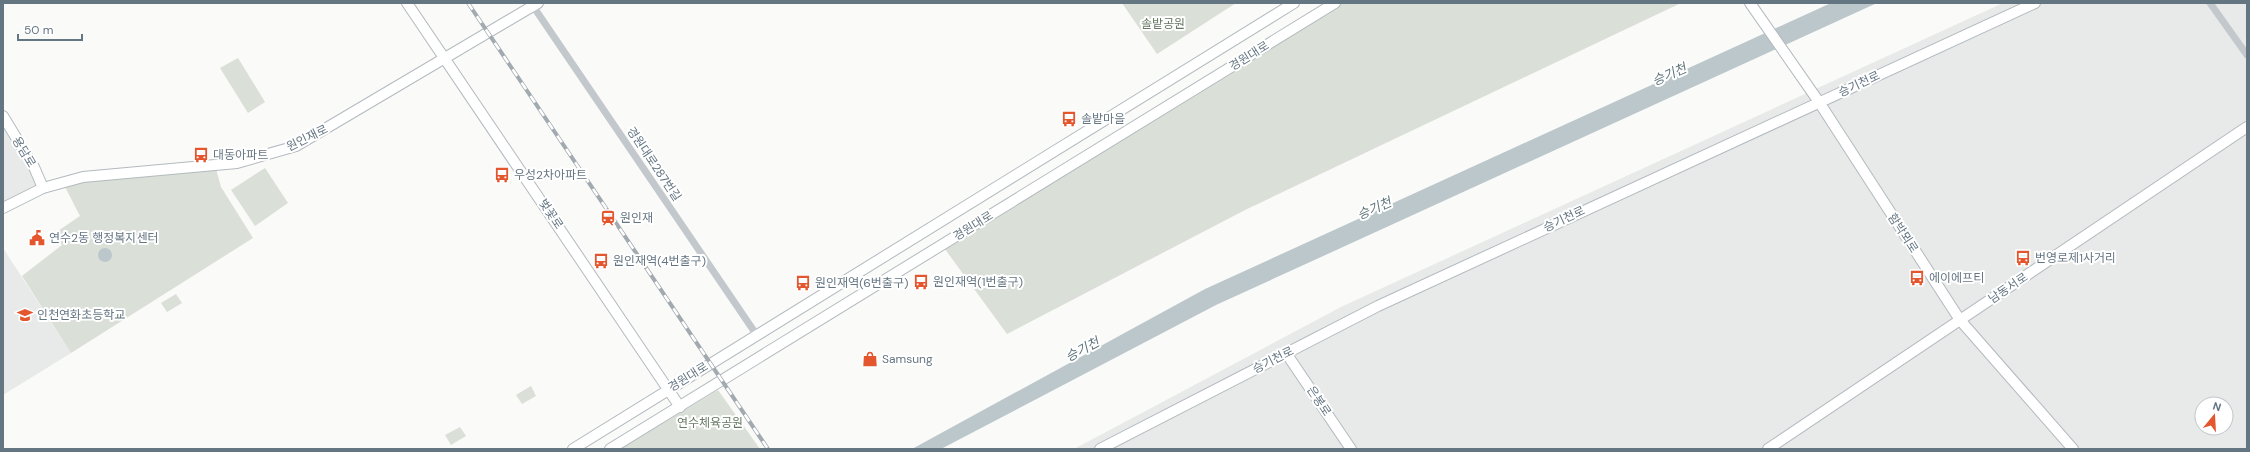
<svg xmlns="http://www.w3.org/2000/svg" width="2250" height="452" font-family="'DM Sans','Noto Sans KR',sans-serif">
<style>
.built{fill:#e8e9e9;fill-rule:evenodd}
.green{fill:#dadfd7}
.water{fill:#bbc7cb}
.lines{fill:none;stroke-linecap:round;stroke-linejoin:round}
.secondary-casing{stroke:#b3babf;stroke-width:12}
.street{stroke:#c3c8cc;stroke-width:7}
.secondary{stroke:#fff;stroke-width:10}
.rail-casing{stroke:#a2aab0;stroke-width:4}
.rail{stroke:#fff;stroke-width:2.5;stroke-dasharray:8;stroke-linecap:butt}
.labels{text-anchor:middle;stroke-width:4;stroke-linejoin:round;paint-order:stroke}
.park-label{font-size:12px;fill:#687a64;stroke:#fff}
.street-label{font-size:12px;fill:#657683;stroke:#fff}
.poi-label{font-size:12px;fill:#657683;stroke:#fff;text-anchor:start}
.water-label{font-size:13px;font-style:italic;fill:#60757c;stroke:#fff}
</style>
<rect width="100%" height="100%" fill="#fafaf8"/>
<g class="built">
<path d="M2003 3H2247V449H1074L1341 307ZM2202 404H2226V428H2202Z"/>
<path d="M3 116 43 188 3 208Z"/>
<path d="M3 248 71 353 3 395Z"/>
</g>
<g class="green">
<path d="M1122 3H1236L1157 54Z"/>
<path d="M1335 3H1681L1247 209 1007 334 942 245Z"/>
<path d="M238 58 265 102 248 113 220 68Z"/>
<path d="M215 165 221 187 253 238 71 353 22 276 62 245 55 233 80 216 63 183Z"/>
<path d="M265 168 288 203 255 226 231 190Z"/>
<path d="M176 294 182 303 167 312 161 303Z"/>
<path d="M531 386 536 396 522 404 516 395Z"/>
<path d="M718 390 760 449H620Z"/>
<path d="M460 427 466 436 451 445 445 435Z"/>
</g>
<g class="water">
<path d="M1831 3H1877L1216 305 941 449H912L1205 289Z"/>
<circle cx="105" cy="255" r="7"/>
</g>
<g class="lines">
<defs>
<g id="secondary">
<path d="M407 3 680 407"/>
<path d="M1750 3 1819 102 1960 320 2073 449"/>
<path d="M3 116 34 167 43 188"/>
<path d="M3 208 43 188 83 177 237 163 296 146 538 3"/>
<path d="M1286 353 1351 449"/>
<path d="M573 449 1294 3"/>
<path d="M610 449 1335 3"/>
<path d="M1100 449 1378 306 2035 3"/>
<path d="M1768 449 2247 127"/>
</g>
</defs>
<use href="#secondary" class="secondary-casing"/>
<g class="street">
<path d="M2210 3 2247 55"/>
<path d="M533 6 756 334"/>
</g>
<use href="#secondary" class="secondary"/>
<defs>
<path id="rail" d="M468 3 768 449"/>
</defs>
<use href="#rail" class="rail-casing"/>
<use href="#rail" class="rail"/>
</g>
<defs>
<symbol id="bus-bare" viewBox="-9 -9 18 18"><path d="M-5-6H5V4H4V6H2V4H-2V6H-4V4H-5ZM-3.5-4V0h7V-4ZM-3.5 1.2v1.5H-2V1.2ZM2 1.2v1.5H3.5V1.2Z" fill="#e4572e" stroke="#fff" stroke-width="2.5" paint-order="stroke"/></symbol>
<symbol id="station-bare" viewBox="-9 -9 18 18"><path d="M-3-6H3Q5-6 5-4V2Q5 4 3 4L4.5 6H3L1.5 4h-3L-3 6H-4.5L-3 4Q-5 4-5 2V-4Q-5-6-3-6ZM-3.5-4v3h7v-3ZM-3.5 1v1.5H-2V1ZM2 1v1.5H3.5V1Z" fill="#e4572e" stroke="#fff" stroke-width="2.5" paint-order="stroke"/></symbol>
<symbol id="civic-bare" viewBox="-9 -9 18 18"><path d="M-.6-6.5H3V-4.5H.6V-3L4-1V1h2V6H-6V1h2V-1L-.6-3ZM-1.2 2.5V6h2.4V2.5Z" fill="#e4572e" stroke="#fff" stroke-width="2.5" paint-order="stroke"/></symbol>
<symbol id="school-bare" viewBox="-9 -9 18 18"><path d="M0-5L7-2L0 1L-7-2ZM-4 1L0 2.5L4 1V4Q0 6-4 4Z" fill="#e4572e" stroke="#fff" stroke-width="2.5" paint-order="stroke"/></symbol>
<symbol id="shop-bare" viewBox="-9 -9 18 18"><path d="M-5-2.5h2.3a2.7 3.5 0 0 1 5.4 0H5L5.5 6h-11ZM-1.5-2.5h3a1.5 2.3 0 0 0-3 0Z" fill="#e4572e" stroke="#fff" stroke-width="2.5" paint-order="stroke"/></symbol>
</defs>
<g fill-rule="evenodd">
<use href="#bus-bare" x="1058" y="108" width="22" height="22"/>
<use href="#bus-bare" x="190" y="144" width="22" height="22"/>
<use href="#bus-bare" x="491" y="164" width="22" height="22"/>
<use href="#station-bare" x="597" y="207" width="22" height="22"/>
<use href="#civic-bare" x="26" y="227" width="22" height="22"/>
<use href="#bus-bare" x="2012" y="247" width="22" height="22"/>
<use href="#bus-bare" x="590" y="250" width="22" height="22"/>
<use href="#bus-bare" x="1906" y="267" width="22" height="22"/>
<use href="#bus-bare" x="910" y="271" width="22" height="22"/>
<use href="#bus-bare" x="792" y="272" width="22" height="22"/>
<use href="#school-bare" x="14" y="304" width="22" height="22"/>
<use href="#shop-bare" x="859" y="348" width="22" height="22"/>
</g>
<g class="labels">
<g class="park-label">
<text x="1163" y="28">솔밭공원</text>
<text x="710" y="427">연수체육공원</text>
</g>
<g class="street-label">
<text transform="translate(1249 56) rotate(-32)" y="4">경원대로</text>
<text transform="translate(1859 84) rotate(-25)" y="4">승기천로</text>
<text transform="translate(307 138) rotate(-26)" y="4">원인재로</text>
<text transform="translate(24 152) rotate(59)" y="4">용담로</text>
<text transform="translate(654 164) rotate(56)" y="4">경원대로287번길</text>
<text transform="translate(551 214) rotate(56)" y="4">벚꽃로</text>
<text transform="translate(1564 219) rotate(-25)" y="4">승기천로</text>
<text transform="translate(973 226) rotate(-32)" y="4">경원대로</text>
<text transform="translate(1903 233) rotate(57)" y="4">함박뫼로</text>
<text transform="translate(2008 288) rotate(-34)" y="4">남동서로</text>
<text transform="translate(1273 360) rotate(-27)" y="4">승기천로</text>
<text transform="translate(688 377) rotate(-32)" y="4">경원대로</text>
<text transform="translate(1319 401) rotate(56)" y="4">은봉로</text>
</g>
<g class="poi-label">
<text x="1081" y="123">솔밭마을</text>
<text x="213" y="159">대동아파트</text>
<text x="514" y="179">우성2차아파트</text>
<text x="620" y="222">원인재</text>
<text x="49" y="242">연수2동 행정복지센터</text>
<text x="2035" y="262">번영로제1사거리</text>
<text x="613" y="265">원인재역(4번출구)</text>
<text x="1929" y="282">에이에프티</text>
<text x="933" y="286">원인재역(1번출구)</text>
<text x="815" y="287">원인재역(6번출구)</text>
<text x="37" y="319">인천연화초등학교</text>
<text x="882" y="363">Samsung</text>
</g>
<g class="water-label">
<text transform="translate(1669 74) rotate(-24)" y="5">승기천</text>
<text transform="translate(1374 208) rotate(-24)" y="5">승기천</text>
<text transform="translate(1082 349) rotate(-28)" y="5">승기천</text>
</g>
</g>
<rect width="2250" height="452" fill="none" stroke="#657683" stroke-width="8"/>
<g transform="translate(2214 416) rotate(18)"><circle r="19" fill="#ffffff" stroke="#c1c8cd"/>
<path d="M0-3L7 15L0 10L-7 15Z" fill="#e4572e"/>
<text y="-6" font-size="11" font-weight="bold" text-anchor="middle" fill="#657683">N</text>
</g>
<path d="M18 34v6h64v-6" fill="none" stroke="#657683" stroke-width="2"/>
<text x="24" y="34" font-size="12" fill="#657683" stroke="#ffffff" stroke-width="3" paint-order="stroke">50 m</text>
</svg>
